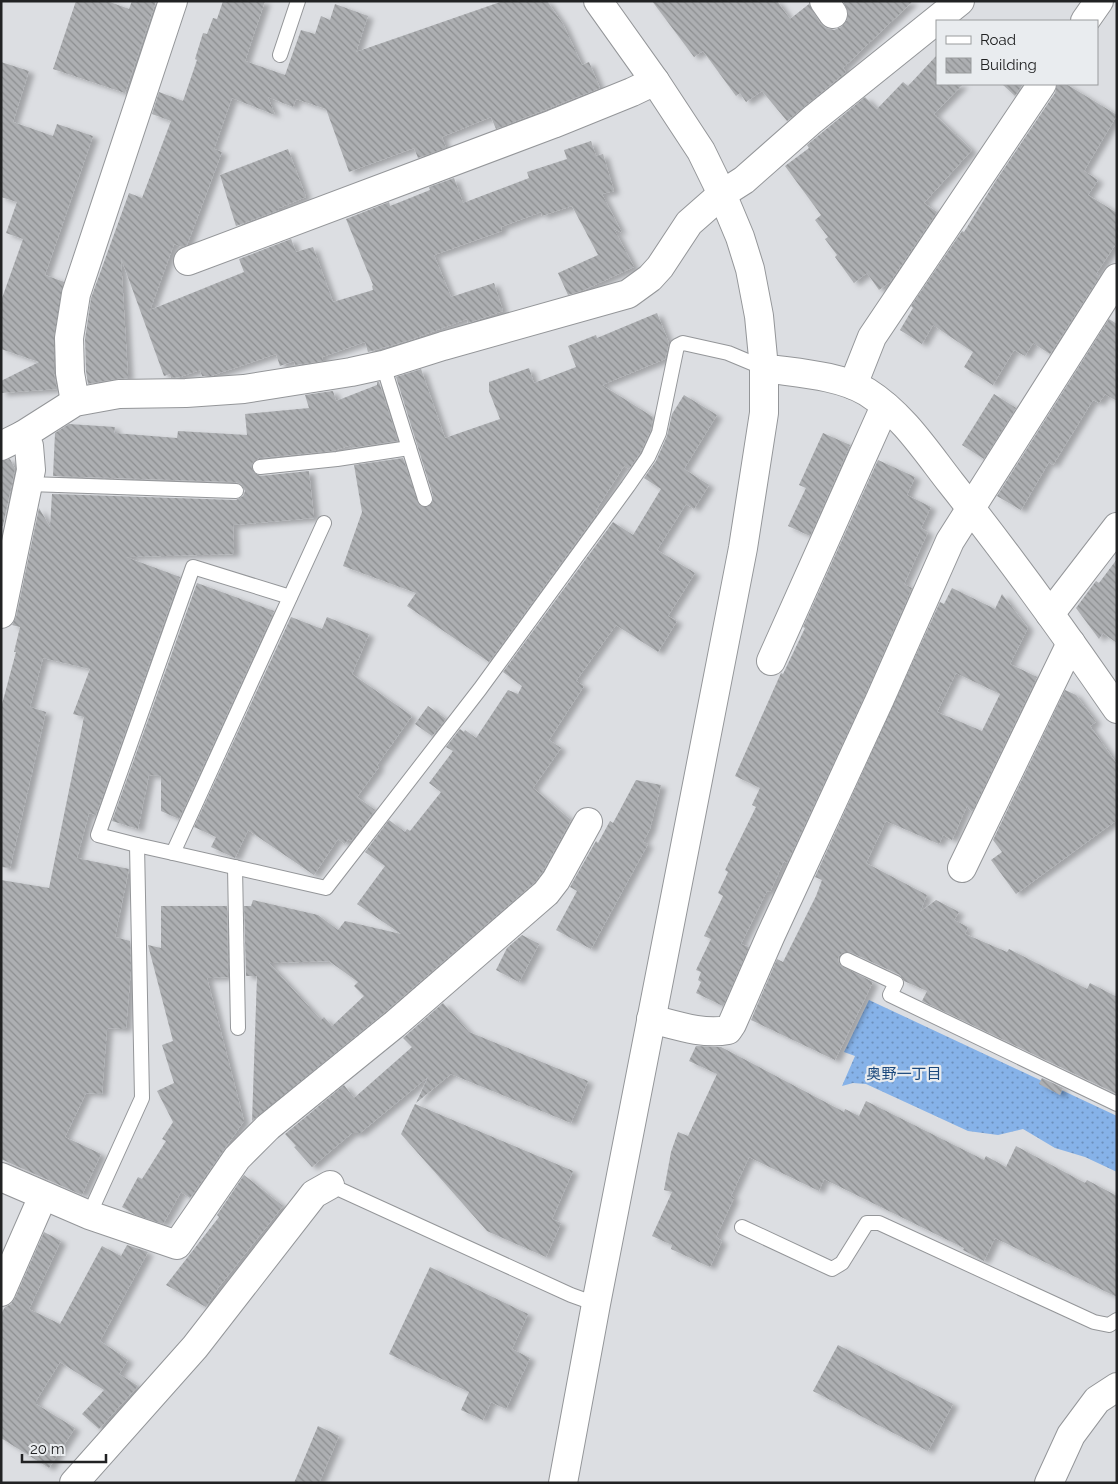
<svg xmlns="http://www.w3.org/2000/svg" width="1118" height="1484" font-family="Raleway,'Noto Sans JP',sans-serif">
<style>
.grass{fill:url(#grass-dots)}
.building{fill:url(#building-back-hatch);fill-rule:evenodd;filter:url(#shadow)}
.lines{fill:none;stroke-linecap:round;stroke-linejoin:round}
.service-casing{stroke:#949699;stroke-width:16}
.minor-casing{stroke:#949699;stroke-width:30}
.tertiary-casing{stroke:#949699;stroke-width:30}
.service{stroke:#fff;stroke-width:14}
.minor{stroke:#fff;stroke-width:28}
.tertiary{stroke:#fff;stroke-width:28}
.labels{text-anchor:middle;stroke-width:4.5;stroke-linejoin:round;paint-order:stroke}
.neighbourhood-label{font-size:15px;fill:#1b487c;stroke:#e9ecef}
</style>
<defs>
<pattern id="grass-dots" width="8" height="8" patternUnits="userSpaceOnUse" patternTransform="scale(1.25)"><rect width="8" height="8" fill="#86b2e8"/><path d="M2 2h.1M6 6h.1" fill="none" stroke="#6d90bc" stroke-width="1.8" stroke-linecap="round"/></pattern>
<pattern id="building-back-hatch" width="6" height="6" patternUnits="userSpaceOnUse" patternTransform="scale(1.25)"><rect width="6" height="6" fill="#adafb2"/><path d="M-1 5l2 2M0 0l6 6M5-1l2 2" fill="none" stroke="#8c8e90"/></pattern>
<filter id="shadow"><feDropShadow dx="5.5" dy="3" stdDeviation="2.5" flood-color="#0004"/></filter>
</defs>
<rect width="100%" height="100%" fill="#dcdee2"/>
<path class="grass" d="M869 1000 1117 1116V1172L1085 1157 1055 1148 1023 1129 998 1135 968 1131 866 1084 853 1083 842 1086 855 1056 844 1052Z"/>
<g class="building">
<path d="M76 1H107L129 9 132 1H156L125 93 53 69Z"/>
<path d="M223 1H265L245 61 285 75 301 30 315 34 321 16 330 20 335 4 368 16 356 52 503 1H547L563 24 582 65 589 62 600 88 496 129 491 117 442 137 446 148 418 158 414 148 349 172 326 109 296 99 293 107 268 97 275 115 232 98 214 149 222 152 187 245 182 247 174 244 150 310 244 272 239 259 291 239 296 252 313 247 333 302 373 290 372 286 373 285 346 219 389 202 390 206 430 190 429 187 454 178 463 203 529 178 527 172 567 159 564 150 591 141 596 156 603 154 614 191 602 194 622 233 614 229 634 267 584 290 568 295 558 273 598 255 572 206 542 216 541 212 501 227 502 231 434 255 451 297 494 283 503 311 468 323 467 319 410 340 368 352 365 342 322 357 323 361 295 365 294 361 280 366 276 354 211 376H202L200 370 180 377 171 378 170 374 164 376 121 258 128 378 116 379 88 384 86 371 85 339 91 298 129 193 142 198 171 121 152 114 159 92 183 101 197 60 195 59 203 33 207 34 213 18 217 19Z"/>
<path d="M652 1H777L790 19 809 4 820 23 826 28 834 30 841 27 847 20 848 12 843 1H913L843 68 846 72 787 121 762 91 746 102 740 93 736 96 703 51 694 57Z"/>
<path d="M937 55V84H963L934 114 972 150 924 203 937 212 890 282 879 290 867 273 854 283 835 257 837 255 825 239 828 237 815 220 821 215 785 166 809 148 807 145 865 97 877 109 903 82 908 86Z"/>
<path d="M1 62 29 71 13 122 53 136 57 124 93 136 45 275 64 282 54 336V374L57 389 1 393V381L39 362 1 349V301L23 239 6 233 17 202 1 197Z"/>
<path d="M1002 84H1023L1015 96Z"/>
<path d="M1057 84H1066L1117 115 1084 171 1098 180 1088 195 1117 213V242L1096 274 1100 276 1050 354 1033 343 1025 356 1014 350 993 385 964 367 973 352 933 325 922 344 900 330 913 308 911 306 962 231 964 232 997 179 1055 93Z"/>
<path d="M288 149 306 197 279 208V210L236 226 220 175Z"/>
<path d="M657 313 669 343 665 359 602 385 653 417 651 430 640 453 629 469 624 466 596 510 598 512 489 662 407 606 416 593 343 566 362 512 354 465 403 458 419 505 427 507 433 501V496L396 377 421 369 445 438 500 419 489 391V382L529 368 534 383 576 367 568 346 596 335 597 338Z"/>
<path d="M1109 319 1117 324V401L1105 394 1099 403 1093 400 1053 465 1049 462 1021 510 997 496Z"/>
<path d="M377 382H379L398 441 351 448V445L333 451 259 458 252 463 253 472 260 476 309 471 314 518 233 525 234 554 126 557 180 577 96 815 89 813 77 858 129 869 115 937 130 941 131 969 126 1029 107 1028 102 1094 86 1093 65 1137 101 1154 82 1195 1 1159V880L49 888 84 717 73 714 90 669 43 658 30 707 46 712 10 868 1 867V708L16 652H14L20 627 12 625 16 617 39 508 50 527 52 494 236 500 243 496 245 491 241 484 236 482 53 476 55 433 69 424 115 427 114 433 177 438 178 431 247 435 245 414 309 408 305 395 333 391 336 401 377 385Z"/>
<path d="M994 394 1016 408 984 459 962 445Z"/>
<path d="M684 395 717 415 684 469 709 485 694 509 686 504 657 550 695 573 668 616 677 621 658 652 616 625 576 681 584 686 549 740 561 748 533 788 571 820 543 871 535 882 385 1012 252 1121 257 976H246L244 906H251L253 900 318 915 338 930 345 921 401 934 357 904 385 866 365 852 389 820 405 832 407 829 410 831 441 792 429 783 453 751 446 747 460 729 464 732 465 730 476 738 508 690 518 694 522 686 503 672 613 522 633 535 661 489 644 478 656 461 667 436 672 414ZM329 961 358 982 354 986 364 996 332 1026 324 1017 321 1020 269 963Z"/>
<path d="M823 433 850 445 810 536 788 526 806 488 799 485Z"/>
<path d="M10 459 15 469 3 526H1V461Z"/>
<path d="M878 460 915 477 907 495 931 507 921 528 928 532 904 584 912 588 866 693 787 863 784 861 770 892 767 891 741 944 749 947 723 1006 696 993 701 982 698 980 701 972 696 970 711 939 704 936 723 896 718 893 728 872 725 870 756 807 752 805 760 788 735 776 781 673 783 674 805 628 803 627Z"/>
<path d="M1117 559V643L1103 633 1099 639 1076 608 1096 581 1099 583Z"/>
<path d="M197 583 274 611 179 819 161 811V776L149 775 138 829 112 821Z"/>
<path d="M952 588 995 609 1002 594 1028 628 1010 664 1037 677 972 812 967 806 952 840 943 835 939 844 886 821 866 863 927 895 920 912 936 900 959 912 954 920 968 927 965 934 1007 952 1009 949 1087 989 1090 983 1117 997V1094L922 1001 927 991 904 981 900 975 850 952 842 953 839 956 838 960 840 965 873 982 835 1060 751 1020 777 959 783 962 816 896 822 880 815 877 940 602 944 604ZM956 673 1000 694 982 731 937 712Z"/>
<path d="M291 617 322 629 327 617 369 634 352 674 412 716 377 765 379 767 357 797 375 810 351 841 348 839 345 844 338 839 314 875 248 830 235 858 211 847 216 837 194 827Z"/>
<path d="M1065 690 1076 695 1096 722 1090 726 1117 764V820L1016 894 991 860 1002 852 993 840Z"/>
<path d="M428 706 446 719 432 736 415 724Z"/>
<path d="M636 780 661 785 650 829 643 842 648 844 591 949 556 930 577 891 570 887 596 841 598 843 610 821 613 823Z"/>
<path d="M161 906H227L228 977 207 978 244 1121 190 1198 181 1192 163 1224 136 1215 122 1207 138 1177 142 1179 166 1141 162 1139 173 1122 157 1091 174 1083 162 1045 173 1041 148 945 161 948Z"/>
<path d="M522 935 539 944 519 982 496 970 507 948Z"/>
<path d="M443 1003 469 1032 588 1081 571 1123 451 1074 416 1103 428 1077 360 1133H352L312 1167 294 1147 296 1146 285 1134 344 1085 354 1098 412 1047 403 1038Z"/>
<path d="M696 1046 721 1047 844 1112 845 1109 859 1116 866 1101 984 1160 986 1156 1006 1167 1016 1146 1085 1183 1087 1180 1117 1196V1297L995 1238 984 1261 963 1250 964 1248 824 1179 819 1191 749 1157 731 1196 734 1198 716 1237 722 1241 710 1267 671 1249 672 1245 652 1236 672 1192 664 1190 671 1152 678 1132 688 1136 717 1074 689 1061Z"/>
<path d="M1042 1078 1063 1088 1060 1095 1039 1084Z"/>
<path d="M415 1104 573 1171 552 1219 561 1223 546 1257 487 1231 401 1134Z"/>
<path d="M244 1175 283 1206 218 1288 206 1307 166 1285 219 1217 217 1215Z"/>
<path d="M44 1232 61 1241 29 1309 60 1324 102 1246 121 1256 127 1245 148 1252 100 1341 128 1360 119 1374 138 1386 99 1429 82 1414 104 1390 60 1362 36 1401V1404L75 1428 49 1468 1 1438V1314L5 1307 11 1304 15 1298Z"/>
<path d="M430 1267 528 1314 512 1349 530 1358 506 1409 491 1402 483 1420 461 1410 469 1392 389 1354Z"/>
<path d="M838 1345 953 1404 928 1451 813 1391Z"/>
<path d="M318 1426 339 1436 319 1483H294Z"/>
</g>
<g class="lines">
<defs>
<g id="service">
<path d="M280 55 298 1"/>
<path d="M383 365 425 499"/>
<path d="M260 467 337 459 409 448"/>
<path d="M29 484 236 491"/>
<path d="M137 845 173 853 324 523"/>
<path d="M173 853 326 888 480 689 628 486 648 457 659 433 677 346 683 343 728 353 764 368"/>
<path d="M235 867 238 1028"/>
<path d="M847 960 896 983 890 995 1117 1104"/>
<path d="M330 1185 571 1295 596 1304"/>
<path d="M89 1215 142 1098 137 845 98 835 193 567 290 597"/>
<path d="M742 1227 832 1269 842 1263 867 1223H879L1094 1322 1109 1325 1117 1320"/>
</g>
<g id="minor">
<path d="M824 1 833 14"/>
<path d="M1085 21 1099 1"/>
<path d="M188 261 553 124 632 92 655 81"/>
<path d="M853 385 872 337 1042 84"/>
<path d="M75 402 70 373 69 338 76 294 173 1"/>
<path d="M1 446 23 435 75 402 119 394 186 393 244 389 351 372 383 365 443 346 628 294 650 278 660 267 689 223 722 194 744 180 812 120 960 1"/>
<path d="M1 614 31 470 29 446 23 435"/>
<path d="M1050 614 1117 527"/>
<path d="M771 661 885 406"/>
<path d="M962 868 1071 643"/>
<path d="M651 1019C675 1025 703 1035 728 1030L732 1024 770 937 880 699 950 541 1117 278"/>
<path d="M1 1177 89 1215 177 1245 237 1158 268 1127 395 1024 546 893 556 880 588 822"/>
<path d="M1 1292 43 1196"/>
<path d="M74 1483 195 1347 314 1194 330 1185"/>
<path d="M1049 1483 1071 1435 1097 1400 1117 1387"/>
</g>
<g id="tertiary">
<path d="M598 1 655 81 701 151 722 194 740 237 750 269 759 316 764 368C796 373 839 375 867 392 902 414 926 451 951 483 1009 556 1064 632 1117 709"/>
<path d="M563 1483 596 1304 743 548 764 413V368"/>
</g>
</defs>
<use href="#service" class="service-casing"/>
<use href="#minor" class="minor-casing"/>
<use href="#tertiary" class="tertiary-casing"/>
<use href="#service" class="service"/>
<use href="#minor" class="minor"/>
<use href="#tertiary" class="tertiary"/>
</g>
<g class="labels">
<g class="neighbourhood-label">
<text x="904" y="1079">奥野一丁目</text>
</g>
</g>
<rect width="1118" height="1484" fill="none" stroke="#212223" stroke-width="5"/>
<rect x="936" y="20" width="162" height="65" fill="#e9ecef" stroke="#999b9d"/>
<rect x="946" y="36" width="25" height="8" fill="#ffffff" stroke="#999b9d"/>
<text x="980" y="45" font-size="15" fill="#212223">Road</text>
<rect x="946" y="58" width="25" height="15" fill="url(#building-back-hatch)" stroke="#999b9d"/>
<text x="980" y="70" font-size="15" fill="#212223">Building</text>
<path d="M22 1454v8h84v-8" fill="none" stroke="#212223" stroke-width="2.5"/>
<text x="30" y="1454" font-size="15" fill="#212223" stroke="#e9ecef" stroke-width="4" paint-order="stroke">20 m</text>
</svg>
